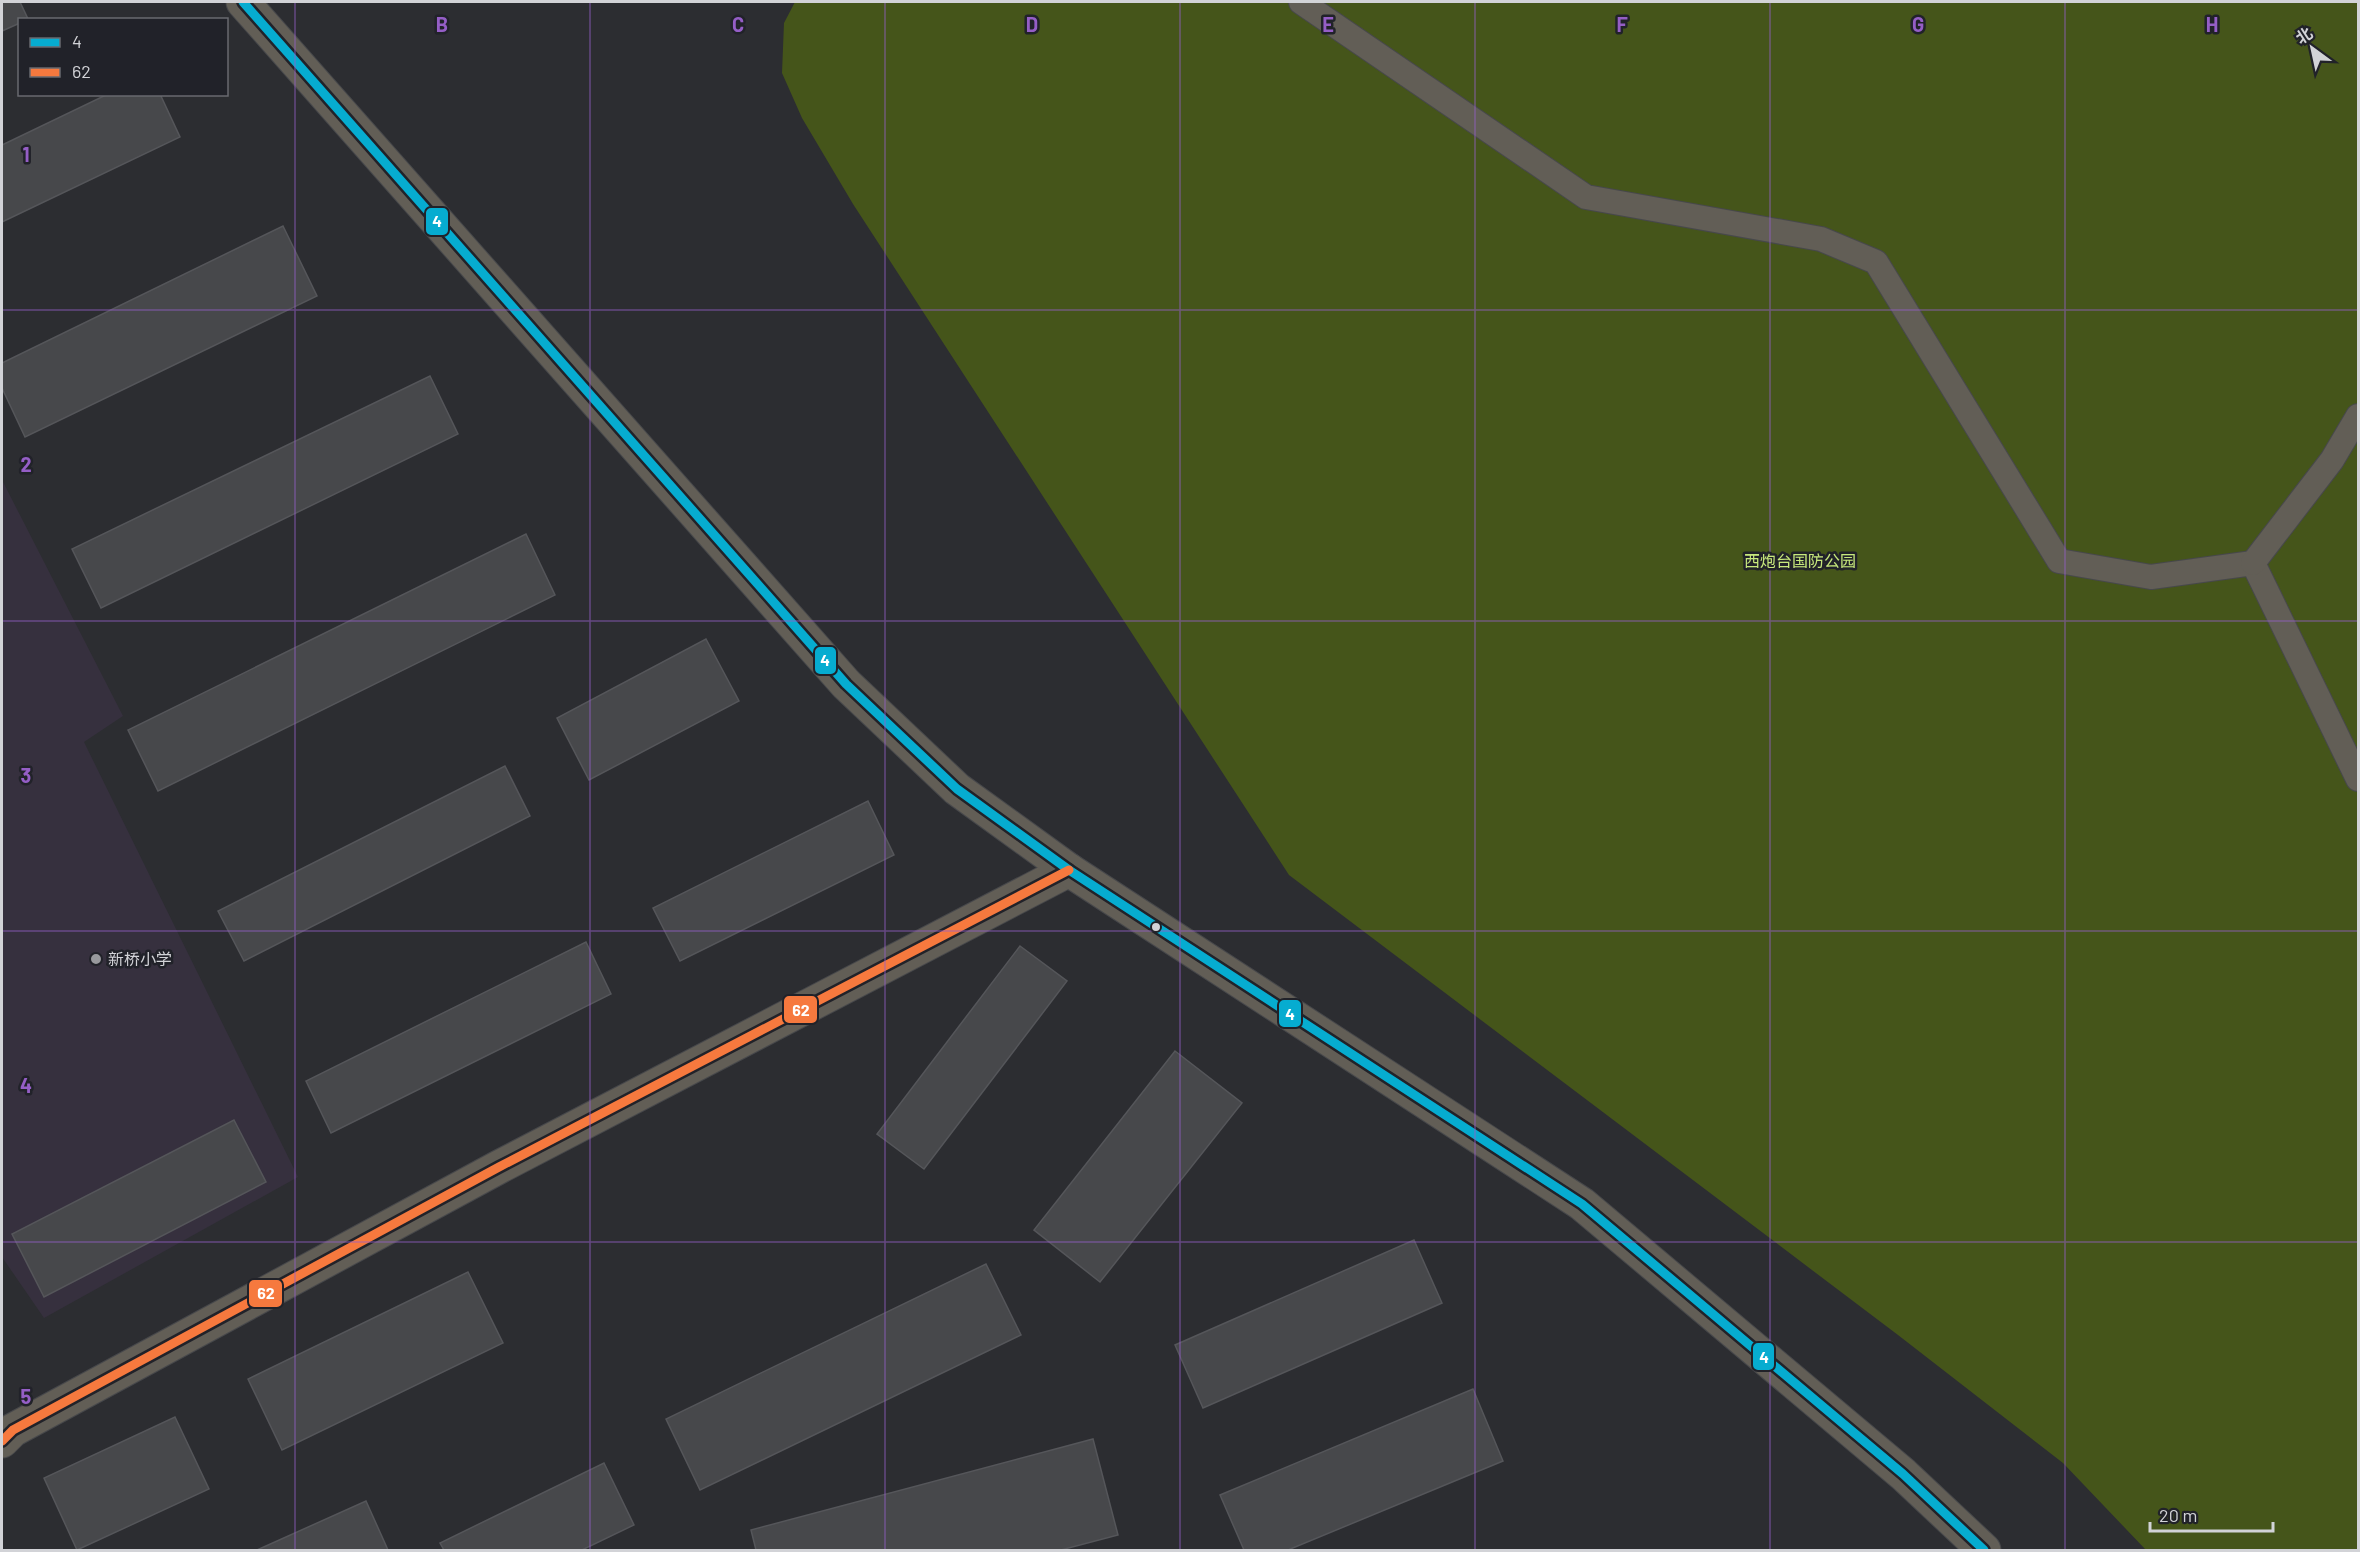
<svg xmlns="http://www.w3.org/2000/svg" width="2360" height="1552" font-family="Barlow,'Noto Sans SC',sans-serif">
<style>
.education{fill:#36303e}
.green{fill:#45551a}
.building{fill:#47484b;stroke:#55565a;stroke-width:1.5}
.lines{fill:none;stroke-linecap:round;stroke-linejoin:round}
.service-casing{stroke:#47484b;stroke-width:26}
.minor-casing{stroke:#47484b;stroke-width:35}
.tertiary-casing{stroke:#47484b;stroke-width:35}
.service{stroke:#625e56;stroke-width:24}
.minor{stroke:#625e56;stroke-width:33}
.tertiary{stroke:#625e56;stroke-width:33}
.bus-1-casing{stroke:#212229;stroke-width:14}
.bus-2-casing{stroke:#212229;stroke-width:14}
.bus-1{stroke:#06acd0;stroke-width:9}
.bus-2{stroke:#f6793e;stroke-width:9}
.grid{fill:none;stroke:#955ec6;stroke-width:1.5;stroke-opacity:0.55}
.bus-dot{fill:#d2d3d7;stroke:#212229;stroke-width:2}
.poi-dot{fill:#98999d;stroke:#212229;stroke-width:2}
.labels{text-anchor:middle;stroke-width:5;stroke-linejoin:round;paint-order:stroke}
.park-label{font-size:16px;fill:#c7e87c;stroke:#212229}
.poi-label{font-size:16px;fill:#d2d3d7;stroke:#212229;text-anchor:start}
.grid-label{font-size:20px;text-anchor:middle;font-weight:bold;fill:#955ec6;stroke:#212229;stroke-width:5;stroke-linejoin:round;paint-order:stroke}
.line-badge{stroke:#212229;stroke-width:2}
.badge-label{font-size:16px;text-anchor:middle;font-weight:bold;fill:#fff}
</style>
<rect width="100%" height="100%" fill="#2c2d31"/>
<path class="education" d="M2 480 123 716 84 742 298 1177 44 1318 2 1257Z"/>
<path class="green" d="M795 2H2358V1550H2146L2063 1463 1898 1335 1289 875 853 204 802 118 782 73 784 23Z"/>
<g class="building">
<path d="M2 2H20L28 19 20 20V23L2 31Z"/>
<path d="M108 94H160L180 137 2 222V145Z"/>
<path d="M283 226 317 296 25 437 2 388V363Z"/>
<path d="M430 376 458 434 101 608 72 549Z"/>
<path d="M526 534 555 595 158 791 128 730Z"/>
<path d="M706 639 739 701 589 780 557 718Z"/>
<path d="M505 766 530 816 244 961 218 911Z"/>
<path d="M868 801 894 855 680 961 653 908Z"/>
<path d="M586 942 611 994 331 1133 306 1081Z"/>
<path d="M1020 946 1067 981 924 1169 877 1134Z"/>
<path d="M1175 1051 1242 1103 1100 1282 1034 1230Z"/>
<path d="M234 1120 266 1182 44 1297 12 1234Z"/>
<path d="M1414 1240 1442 1303 1203 1408 1175 1345Z"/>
<path d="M986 1264 1021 1335 700 1490 666 1419Z"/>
<path d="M468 1272 503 1343 282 1450 248 1379Z"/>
<path d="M1473 1389 1503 1461 1288 1550H1244L1220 1495Z"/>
<path d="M175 1417 209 1489 77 1550 44 1478Z"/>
<path d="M1093 1439 1118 1535 1061 1550H756L751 1530Z"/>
<path d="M604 1463 634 1525 582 1550H444L440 1543Z"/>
<path d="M366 1501 388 1550H257Z"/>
</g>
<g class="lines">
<defs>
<g id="service">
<path d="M1301 2 1586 197 1821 239 1876 262 2059 561 2151 577 2253 563 2358 779"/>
<path d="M2253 563 2332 460 2358 416"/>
</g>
<path id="minor" d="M2 1441 13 1430 499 1167 1069 870"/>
<path id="tertiary" d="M243 2 846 684 957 789 1069 870 1582 1204 1903 1474 1984 1550"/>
</defs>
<use href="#service" class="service-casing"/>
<use href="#minor" class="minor-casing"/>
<use href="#tertiary" class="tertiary-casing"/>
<use href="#service" class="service"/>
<use href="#minor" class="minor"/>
<use href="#tertiary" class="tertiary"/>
<defs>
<path id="bus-1" d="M243 2 846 684 957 789 1069 870 1582 1204 1903 1474 1984 1550"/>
<path id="bus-2" d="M2 1441 13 1430 499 1167 1069 870"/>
</defs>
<use href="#bus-1" class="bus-1-casing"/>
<use href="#bus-2" class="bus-2-casing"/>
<use href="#bus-1" class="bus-1"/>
<use href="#bus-2" class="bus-2"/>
</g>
<path class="grid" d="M295 2V1550M590 2V1550M885 2V1550M1180 2V1550M1475 2V1550M1770 2V1550M2065 2V1550M2 310H2358M2 621H2358M2 931H2358M2 1242H2358"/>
<circle class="bus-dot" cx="1156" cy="927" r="5"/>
<circle class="poi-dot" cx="96" cy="959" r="6"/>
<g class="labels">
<g class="park-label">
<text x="1800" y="567">西炮台国防公园</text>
</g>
<g class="poi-label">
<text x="108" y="965">新桥小学</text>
</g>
</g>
<g class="grid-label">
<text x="442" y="32">B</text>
<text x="738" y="32">C</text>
<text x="1032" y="32">D</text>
<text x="1328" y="32">E</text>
<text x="1622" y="32">F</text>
<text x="1918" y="32">G</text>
<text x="2212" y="32">H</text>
<text x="26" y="162">1</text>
<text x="26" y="472">2</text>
<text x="26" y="783">3</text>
<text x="26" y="1093">4</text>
<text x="26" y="1404">5</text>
</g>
<g class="line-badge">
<rect x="425" y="207" width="24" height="29" rx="6" fill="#06acd0"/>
<rect x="814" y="646" width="23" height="29" rx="6" fill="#06acd0"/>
<rect x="783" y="995" width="35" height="29" rx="6" fill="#f6793e"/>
<rect x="1278" y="999" width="24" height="29" rx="6" fill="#06acd0"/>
<rect x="248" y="1279" width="35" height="29" rx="6" fill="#f6793e"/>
<rect x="1752" y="1342" width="23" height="29" rx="6" fill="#06acd0"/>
</g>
<g class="badge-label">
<text x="437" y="227">4</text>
<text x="825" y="666">4</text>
<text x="801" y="1016">62</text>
<text x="1290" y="1020">4</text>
<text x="266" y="1299">62</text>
<text x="1764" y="1363">4</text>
</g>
<rect width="2360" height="1552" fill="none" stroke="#d2d3d7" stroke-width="6"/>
<rect x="18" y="18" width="210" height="78" fill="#212229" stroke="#68696f" stroke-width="1.5"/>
<rect x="30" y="38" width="30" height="9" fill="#06acd0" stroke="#68696f" stroke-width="1.5"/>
<text x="72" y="48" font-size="18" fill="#d2d3d7">4</text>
<rect x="30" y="68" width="30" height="9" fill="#f6793e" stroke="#68696f" stroke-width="1.5"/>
<text x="72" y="78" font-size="18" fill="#d2d3d7">62</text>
<g transform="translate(2312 48) rotate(327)" stroke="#212229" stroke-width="4.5" paint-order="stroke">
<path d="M0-4.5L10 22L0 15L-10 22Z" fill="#d2d3d7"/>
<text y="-9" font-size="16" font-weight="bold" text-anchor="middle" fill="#d2d3d7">北</text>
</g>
<path d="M2150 1522v9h123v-9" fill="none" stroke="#d2d3d7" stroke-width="3"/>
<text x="2159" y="1522" font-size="18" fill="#d2d3d7" stroke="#212229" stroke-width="4.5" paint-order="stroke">20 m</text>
</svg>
